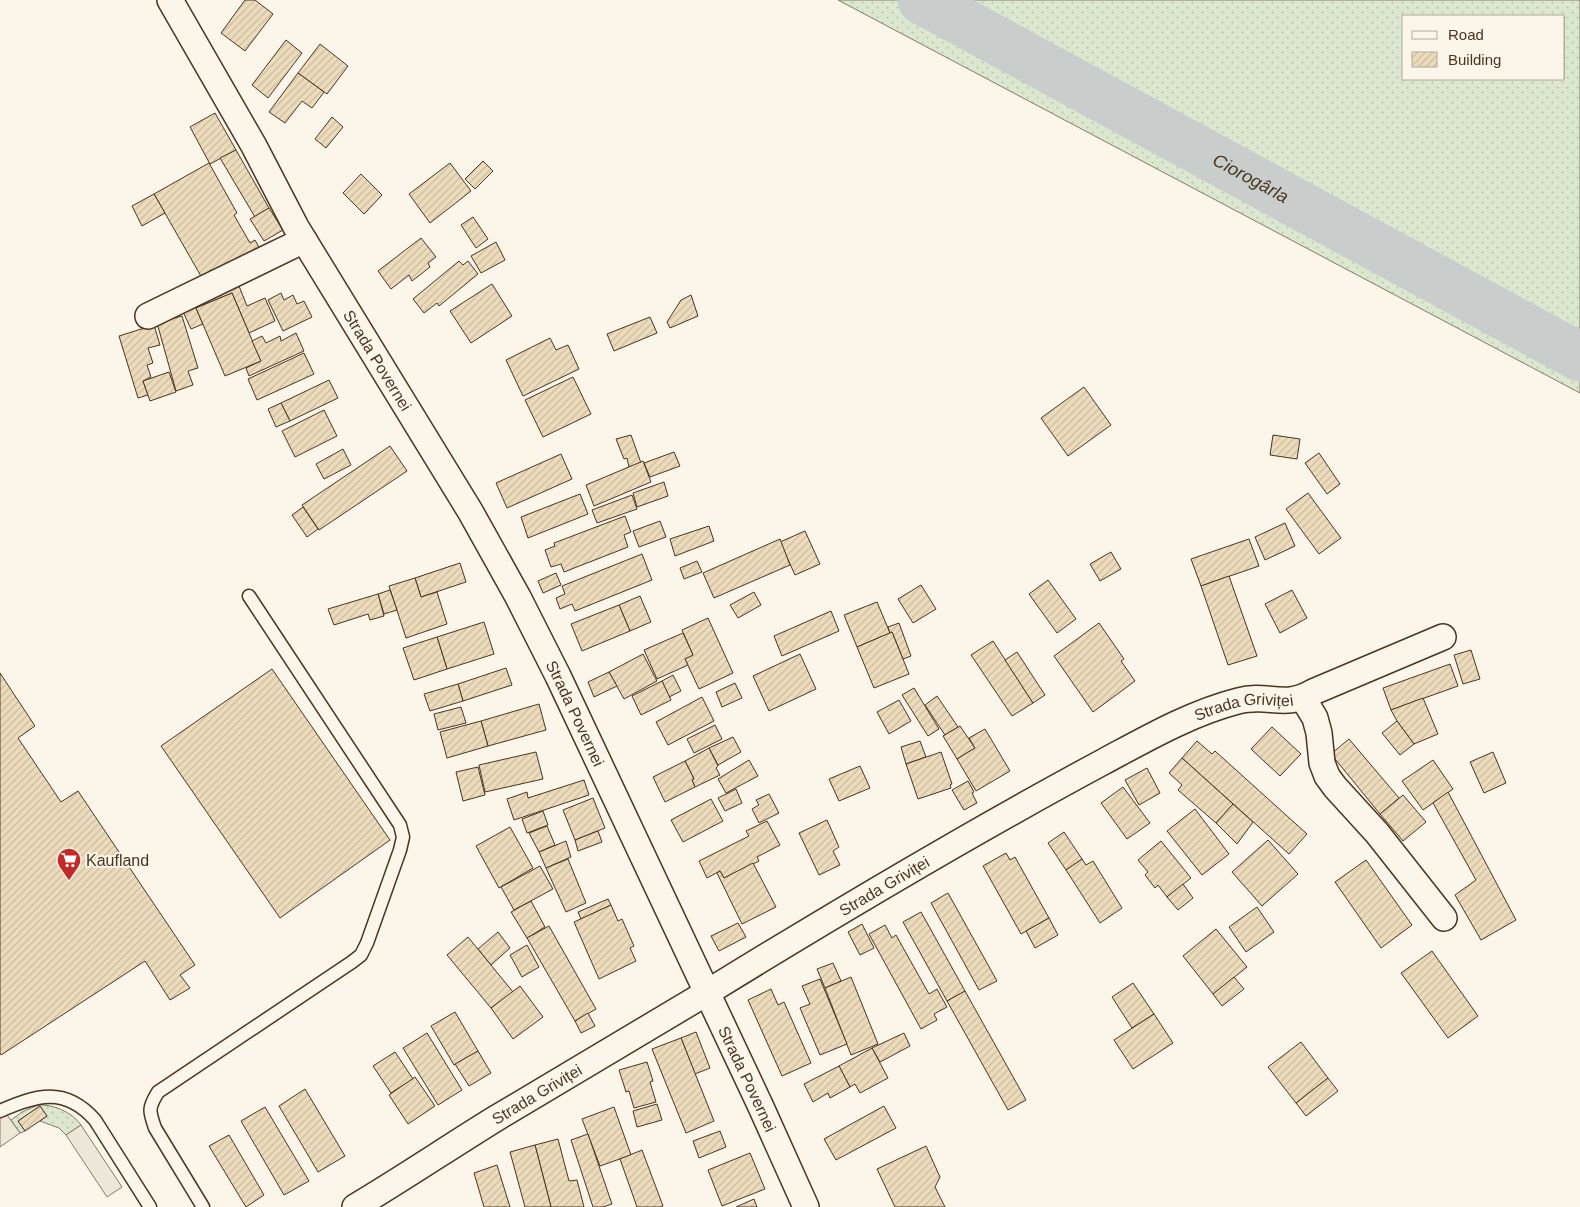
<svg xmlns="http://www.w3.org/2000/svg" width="1580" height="1207" font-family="Arial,sans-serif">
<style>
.grass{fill:url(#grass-dots);stroke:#887966;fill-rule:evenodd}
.parking{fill:#ede7d9;stroke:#887966}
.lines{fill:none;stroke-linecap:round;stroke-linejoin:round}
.river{stroke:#c9cecd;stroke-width:49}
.building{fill:url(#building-hatch);stroke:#4a3520}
.lane-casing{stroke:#4a3520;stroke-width:15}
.street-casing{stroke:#4a3520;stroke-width:28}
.lane{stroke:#fbf6e9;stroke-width:12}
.street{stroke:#fbf6e9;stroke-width:25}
.labels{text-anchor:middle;stroke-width:4;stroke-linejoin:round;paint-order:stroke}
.street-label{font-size:16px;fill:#4a3520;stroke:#fbf6e9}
.poi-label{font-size:16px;fill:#4a3520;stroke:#fbf6e9;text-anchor:start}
.water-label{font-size:18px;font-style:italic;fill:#4a3520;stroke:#fbf6e9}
</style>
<defs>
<pattern id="grass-dots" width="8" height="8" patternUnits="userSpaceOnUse" patternTransform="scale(1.25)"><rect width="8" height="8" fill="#dce7d0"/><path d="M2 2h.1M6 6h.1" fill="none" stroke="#bec7b2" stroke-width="1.8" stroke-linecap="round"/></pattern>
<pattern id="building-hatch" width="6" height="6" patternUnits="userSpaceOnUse" patternTransform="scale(1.25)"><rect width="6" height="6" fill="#ecdcbc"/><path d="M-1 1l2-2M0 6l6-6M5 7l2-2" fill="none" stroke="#ccbda1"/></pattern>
</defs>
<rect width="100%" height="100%" fill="#fbf6e9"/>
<g class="grass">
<path d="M838 0H1580V393ZM1564 16V79H1404V16Z"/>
<path d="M38 1105C53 1104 72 1112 81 1125L66 1135 59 1128 40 1121 47 1116 40 1106 18 1121 25 1131 20 1133 11 1120 22 1112Z"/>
</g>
<g class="parking">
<path d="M0 1105 20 1133 0 1147Z"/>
<path d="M81 1125 122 1187 107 1197 66 1135Z"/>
</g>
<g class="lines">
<path class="river" id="s1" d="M922 0 1580 357"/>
</g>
<g class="building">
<path d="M245 0H255L273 14 245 51 221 33Z"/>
<path d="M286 40 302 53 268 98 252 85Z"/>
<path d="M320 44 348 66 327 94 298 73Z"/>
<path d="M298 73 324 92 312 108 302 101 285 123 269 112Z"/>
<path d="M215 113 236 150 210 164 190 127Z"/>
<path d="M332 117 343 127 326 148 315 139Z"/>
<path d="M236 150 269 208 255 217 220 158Z"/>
<path d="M483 161 493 171 475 189 465 179Z"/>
<path d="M209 163 237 213 234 215 250 243 255 240 262 253 206 285 154 194Z"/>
<path d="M450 163 471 191 430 223 409 194Z"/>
<path d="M361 174 382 195 364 214 343 193Z"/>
<path d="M154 194 165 213 142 226 132 206Z"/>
<path d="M269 208 283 230 264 241 250 219Z"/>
<path d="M473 217 488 239 476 248 461 225Z"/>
<path d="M421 238 436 257 428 263 430 267 412 281 409 275 391 289 378 271Z"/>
<path d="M496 242 505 260 481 273 471 256Z"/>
<path d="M459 261 463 265 468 261 478 274 439 306 437 303 424 313 413 299Z"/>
<path d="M237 281 247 306 265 298 275 321 249 333 232 293 196 308 203 324 191 329 180 305Z"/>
<path d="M492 284 512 316 471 343 450 311Z"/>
<path d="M232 293 261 361 225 376 196 308Z"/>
<path d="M281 293 284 300 293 295 297 304 304 301 312 317 283 331 268 300Z"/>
<path d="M691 295 698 316 670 328 667 322 681 300Z"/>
<path d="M182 316 198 368 188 371 193 385 176 391 157 323Z"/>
<path d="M650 317 657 333 614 351 607 334Z"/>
<path d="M154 325 160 345 148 348 153 363 147 365 151 377 143 381 148 395 138 398 119 336Z"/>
<path d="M296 333 304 351 249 376 246 368 261 361 252 341 262 336 266 343 280 336 281 341Z"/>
<path d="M550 338 556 350 568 345 579 369 523 396 506 360Z"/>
<path d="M304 353 314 374 257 400 248 379Z"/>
<path d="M169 372 176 392 150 401 143 381Z"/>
<path d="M573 377 591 414 543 437 525 400Z"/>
<path d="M329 380 338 398 290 421 281 403Z"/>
<path d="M1084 387 1111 425 1068 456 1041 418Z"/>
<path d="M281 403 290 421 276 427 268 409Z"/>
<path d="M324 410 337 436 295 457 282 431Z"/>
<path d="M631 435 641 463 629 467 627 458 624 459 616 439Z"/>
<path d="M1273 435 1300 439 1297 459 1270 455Z"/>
<path d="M390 446 407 471 319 530 302 505Z"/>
<path d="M343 449 351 465 324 479 316 464Z"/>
<path d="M674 452 680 466 650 477 644 463Z"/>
<path d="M1319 453 1340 484 1327 494 1305 463Z"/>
<path d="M561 454 572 479 507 508 496 483Z"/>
<path d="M643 461 651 482 594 506 586 485Z"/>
<path d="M664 482 668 496 637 507 633 493Z"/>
<path d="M1308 493 1341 538 1319 554 1286 509Z"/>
<path d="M580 494 588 514 528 538 521 517Z"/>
<path d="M632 495 637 509 597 523 592 510Z"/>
<path d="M303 507 318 529 307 537 292 515Z"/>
<path d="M625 516 631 532 624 535 628 547 564 572 561 564 551 567 545 550 555 546 554 543Z"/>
<path d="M660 521 666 537 639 547 633 531Z"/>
<path d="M1285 523 1295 546 1265 560 1255 537Z"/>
<path d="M709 526 714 541 675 556 670 539Z"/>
<path d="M805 531 820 564 795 575 780 542Z"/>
<path d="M780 539 790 565 714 598 703 573Z"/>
<path d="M1249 539 1259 566 1201 586 1191 559Z"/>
<path d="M1111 552 1121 569 1100 581 1090 564Z"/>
<path d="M642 554 652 580 575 611 572 604 560 609 556 598 565 594 562 586Z"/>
<path d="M697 561 702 572 684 579 680 568Z"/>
<path d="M460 563 466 582 421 597 415 578Z"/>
<path d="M556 573 561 585 543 593 538 581Z"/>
<path d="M1229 576 1257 656 1228 665 1201 586Z"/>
<path d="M415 578 421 597 437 592 447 624 406 638 389 586Z"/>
<path d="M1048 580 1076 619 1057 633 1029 594Z"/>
<path d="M921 585 936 609 913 623 898 599Z"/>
<path d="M390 590 397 610 384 614 378 594Z"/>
<path d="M1292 590 1307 618 1280 633 1265 604Z"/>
<path d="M754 592 761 605 738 618 730 605Z"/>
<path d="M378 594 384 616 370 620 368 614 334 625 328 609Z"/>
<path d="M640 596 651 622 630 631 619 605Z"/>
<path d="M877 602 890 633 857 647 844 615Z"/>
<path d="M619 605 630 631 582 651 571 624Z"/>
<path d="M831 611 839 631 782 656 774 636Z"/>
<path d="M708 618 733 673 699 689 685 659 693 655 682 630Z"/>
<path d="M484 622 494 654 447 669 437 637Z"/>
<path d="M899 623 911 656 903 659 892 632 890 633 888 627Z"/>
<path d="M1099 623 1124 659 1121 661 1135 681 1093 712 1054 656Z"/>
<path d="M892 632 909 674 874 688 857 647Z"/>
<path d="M683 633 693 655 685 659 688 665 657 679 644 650Z"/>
<path d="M437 637 447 669 414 680 403 648Z"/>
<path d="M993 641 1033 703 1012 716 971 655Z"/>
<path d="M1471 650 1480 679 1463 684 1454 655Z"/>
<path d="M1017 652 1045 695 1033 703 1005 660Z"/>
<path d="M643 654 657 681 624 699 609 672Z"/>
<path d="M800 654 816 689 769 711 753 676Z"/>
<path d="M1450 664 1458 686 1391 710 1383 688Z"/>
<path d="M506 668 512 685 463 701 458 684Z"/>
<path d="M272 669 390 840 280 918 161 746Z"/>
<path d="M609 672 617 686 594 697 588 682Z"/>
<path d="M0 673 35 726 18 738 61 802 78 791 195 965 180 975 190 988 170 1000 145 961 1 1055 0 1053Z"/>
<path d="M673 675 681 691 669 697 662 681Z"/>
<path d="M662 681 671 700 641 715 632 696Z"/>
<path d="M735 683 742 698 722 707 716 692Z"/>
<path d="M458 684 463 701 430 711 424 694Z"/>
<path d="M914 688 939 729 928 736 902 695Z"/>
<path d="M937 696 958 727 945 735 925 705Z"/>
<path d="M702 697 714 721 668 745 656 722Z"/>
<path d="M1423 698 1438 734 1414 744 1397 721 1391 710Z"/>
<path d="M899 700 911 721 889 734 877 712Z"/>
<path d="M539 704 546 730 488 746 481 721Z"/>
<path d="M461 707 466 723 438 730 434 714Z"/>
<path d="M481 721 488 746 447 758 440 732Z"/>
<path d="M1397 721 1414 744 1400 755 1382 733Z"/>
<path d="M715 725 722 739 694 753 687 739Z"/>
<path d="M960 726 975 748 957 759 943 736Z"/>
<path d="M1272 727 1301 754 1280 776 1251 749Z"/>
<path d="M985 729 1010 771 976 791 957 759 975 748 969 738Z"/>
<path d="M733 737 741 752 718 765 709 748Z"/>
<path d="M1349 739 1399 798 1380 814 1331 754Z"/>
<path d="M920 741 926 757 906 764 901 747Z"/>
<path d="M1197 741 1212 754 1215 751 1307 834 1289 854 1182 758Z"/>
<path d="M709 748 718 766 716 768 720 775 695 787 692 780 694 779 685 761Z"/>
<path d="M536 752 543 779 485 792 479 765Z"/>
<path d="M941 752 952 784 950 785 951 788 918 799 906 764Z"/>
<path d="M1493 752 1506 783 1484 793 1470 762Z"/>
<path d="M1182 758 1233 804 1216 823 1178 790 1182 785 1169 773Z"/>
<path d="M749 760 758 776 726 793 718 779Z"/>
<path d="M1433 760 1453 789 1423 810 1402 781Z"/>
<path d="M685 761 694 779 692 780 695 787 665 802 653 777Z"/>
<path d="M860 766 870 788 839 801 829 779Z"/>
<path d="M478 767 485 795 463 801 456 772Z"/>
<path d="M1147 768 1160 793 1139 805 1125 780Z"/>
<path d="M584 780 589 795 514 820 507 799 527 792 528 798Z"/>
<path d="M968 781 974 792 972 793 977 803 964 810 952 790Z"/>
<path d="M1123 787 1150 823 1127 839 1101 803Z"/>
<path d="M736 789 742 803 725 811 718 798Z"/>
<path d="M1448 792 1516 920 1481 940 1455 895 1476 880 1433 803Z"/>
<path d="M769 794 779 813 759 823 752 809 759 805 756 800Z"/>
<path d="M1403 795 1426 822 1403 841 1380 814Z"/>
<path d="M593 798 605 828 575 840 563 810Z"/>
<path d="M711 799 723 821 683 842 671 820Z"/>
<path d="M1233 804 1253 822 1237 844 1216 823Z"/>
<path d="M1195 809 1229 854 1202 875 1167 831Z"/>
<path d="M543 811 548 825 527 833 522 819Z"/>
<path d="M827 820 839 847 833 851 840 865 819 875 799 833Z"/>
<path d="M767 821 780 845 757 857 759 861 724 878 720 871 707 878 699 861 749 836 746 831Z"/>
<path d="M547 826 555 845 539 852 529 833Z"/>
<path d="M510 827 533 868 499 888 476 846Z"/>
<path d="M598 831 602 842 578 851 575 840Z"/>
<path d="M1064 832 1082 859 1066 870 1048 843Z"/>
<path d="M1268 840 1298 874 1262 906 1232 872Z"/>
<path d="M566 841 571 857 546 868 539 852Z"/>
<path d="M1161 841 1191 878 1167 897 1158 885 1155 888 1145 875 1148 872 1138 860Z"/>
<path d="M1006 853 1010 860 1015 857 1049 918 1021 934 983 866Z"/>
<path d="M568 859 586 903 566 912 546 868Z"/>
<path d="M1082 859 1086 865 1093 861 1122 908 1100 923 1066 870Z"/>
<path d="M1366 860 1412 925 1381 948 1335 882Z"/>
<path d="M753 863 776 907 742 924 717 873 720 871 724 878Z"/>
<path d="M540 866 553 889 514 910 501 887Z"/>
<path d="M1183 884 1193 898 1178 910 1167 897Z"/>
<path d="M948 893 997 981 979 990 931 903Z"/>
<path d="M608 899 611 905 581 919 578 912Z"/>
<path d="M531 901 545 927 527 938 511 912Z"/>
<path d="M611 905 618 921 622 919 634 946 630 948 636 961 599 979 574 922Z"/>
<path d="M1257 907 1274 932 1246 952 1229 927Z"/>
<path d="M921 912 965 991 947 1001 903 922Z"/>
<path d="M1049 918 1058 935 1035 948 1026 931Z"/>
<path d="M738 923 746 937 719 951 711 936Z"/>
<path d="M862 924 874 948 860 955 848 932Z"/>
<path d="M885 925 892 938 896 935 929 994 937 989 947 1007 934 1014 937 1020 921 1029 869 934Z"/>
<path d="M549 926 596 1009 575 1021 527 938Z"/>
<path d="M1216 929 1247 967 1213 994 1183 956Z"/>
<path d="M498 932 510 948 491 965 478 949Z"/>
<path d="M468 937 513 992 491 1008 447 955Z"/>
<path d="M527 945 539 967 522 977 510 955Z"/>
<path d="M1432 951 1478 1016 1448 1038 1401 973Z"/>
<path d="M833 963 841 981 825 988 817 969Z"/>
<path d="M851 977 878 1044 851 1055 825 988Z"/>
<path d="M1234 977 1244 989 1222 1006 1213 994Z"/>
<path d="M820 979 847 1044 820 1055 800 1008 810 1004 802 986Z"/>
<path d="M1133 983 1154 1014 1132 1028 1112 997Z"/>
<path d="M520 986 543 1017 513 1039 491 1008Z"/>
<path d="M771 989 778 1005 784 1002 811 1063 782 1076 748 1000Z"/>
<path d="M965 991 1026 1100 1008 1110 947 1001Z"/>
<path d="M455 1012 478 1051 454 1065 431 1026Z"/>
<path d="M588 1013 595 1026 581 1033 575 1021Z"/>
<path d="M1154 1014 1173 1043 1133 1069 1114 1040Z"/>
<path d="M696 1032 710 1068 695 1074 681 1038Z"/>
<path d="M427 1033 462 1090 438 1105 403 1048Z"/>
<path d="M904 1033 910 1046 880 1062 872 1048Z"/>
<path d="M681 1038 714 1121 686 1133 652 1049Z"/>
<path d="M1301 1042 1328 1078 1296 1103 1268 1067Z"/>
<path d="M872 1048 888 1078 860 1093 855 1084 850 1087 839 1066Z"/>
<path d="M478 1051 491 1073 469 1086 455 1064Z"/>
<path d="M395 1052 413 1079 391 1093 373 1066Z"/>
<path d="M647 1062 653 1081 650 1082 656 1102 634 1108 629 1091 626 1092 619 1070Z"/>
<path d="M839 1066 850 1087 830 1098 828 1093 813 1102 804 1084Z"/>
<path d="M415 1077 435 1106 408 1124 389 1095Z"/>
<path d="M1328 1078 1338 1091 1306 1116 1296 1103Z"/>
<path d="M305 1089 345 1156 318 1172 279 1106Z"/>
<path d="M657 1104 662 1120 637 1127 633 1111Z"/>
<path d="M40 1106 47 1116 25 1131 18 1121Z"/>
<path d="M884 1106 896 1128 836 1160 824 1139Z"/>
<path d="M265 1107 309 1181 284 1195 241 1121Z"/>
<path d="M614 1107 631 1155 600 1166 582 1119Z"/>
<path d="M720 1131 726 1147 699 1158 693 1141Z"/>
<path d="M588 1134 612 1204 603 1207H593L571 1140Z"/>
<path d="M229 1135 264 1195 246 1207 209 1146Z"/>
<path d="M558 1139 569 1181 577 1180 584 1207H551L535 1145Z"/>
<path d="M535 1145 551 1207H525L510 1152Z"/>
<path d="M926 1146 940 1177 935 1187 945 1207H895L877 1169Z"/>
<path d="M642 1150 663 1206 661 1207H637L620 1159Z"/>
<path d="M750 1153 765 1189 722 1206 708 1170Z"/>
<path d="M497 1165 510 1207H484L474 1173Z"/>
<path d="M754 1199 757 1207H736Z"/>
</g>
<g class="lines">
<defs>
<g id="lane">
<path d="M0 1111C36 1095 65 1086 95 1120L150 1207"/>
<path d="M203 1207 155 1128C149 1111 148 1108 158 1092L352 962 361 955 367 943 400 850 403 837 400 825 249 596"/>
</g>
<g id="street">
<path id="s2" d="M170 0 254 146 296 227 470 511 518 597 558 676 761 1107 806 1207"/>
<path d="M148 316 304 240"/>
<path d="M1303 698 1315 718 1319 733 1322 763 1327 776 1335 787 1377 833 1444 918"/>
<path id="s3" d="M355 1207C402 1179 448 1148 495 1119 566 1076 637 1035 708 992 838 912 969 834 1103 762 1146 739 1191 713 1238 701 1268 693 1285 709 1313 692L1443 637"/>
</g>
</defs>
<use href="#lane" class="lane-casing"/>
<use href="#street" class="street-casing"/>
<use href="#lane" class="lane"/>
<use href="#street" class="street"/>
</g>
<defs>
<symbol id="supermarket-pin" viewBox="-11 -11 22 30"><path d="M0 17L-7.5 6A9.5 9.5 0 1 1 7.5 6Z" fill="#c62828" stroke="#fbf6e9"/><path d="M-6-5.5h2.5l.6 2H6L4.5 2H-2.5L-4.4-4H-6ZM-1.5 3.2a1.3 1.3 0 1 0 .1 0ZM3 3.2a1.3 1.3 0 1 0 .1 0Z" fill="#fff"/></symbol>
</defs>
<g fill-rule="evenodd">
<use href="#supermarket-pin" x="55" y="846" width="28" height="38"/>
</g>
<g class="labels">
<g class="street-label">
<text dy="6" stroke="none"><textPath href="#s2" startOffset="416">Strada Povernei</textPath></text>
<text dy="6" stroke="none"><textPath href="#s3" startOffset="1024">Strada Griviței</textPath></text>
<text dy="6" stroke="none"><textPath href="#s2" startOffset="821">Strada Povernei</textPath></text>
<text dy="6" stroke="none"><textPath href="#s3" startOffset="619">Strada Griviței</textPath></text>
<text dy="6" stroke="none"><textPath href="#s2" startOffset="1225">Strada Povernei</textPath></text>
<text dy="6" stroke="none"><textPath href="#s3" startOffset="214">Strada Griviței</textPath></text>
</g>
<g class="poi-label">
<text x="86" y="866">Kaufland</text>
</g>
<g class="water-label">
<text dy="6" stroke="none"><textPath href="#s1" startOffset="374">Ciorogârla</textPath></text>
</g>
</g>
<rect x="1402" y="15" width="162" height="65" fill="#fbf6e9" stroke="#b4a999"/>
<rect x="1412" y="31" width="25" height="8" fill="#fbf6e9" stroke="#b4a999"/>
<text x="1448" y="40" font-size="15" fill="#4a3520">Road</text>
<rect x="1412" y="52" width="25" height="15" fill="url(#building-hatch)" stroke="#b4a999"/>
<text x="1448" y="65" font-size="15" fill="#4a3520">Building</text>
</svg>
